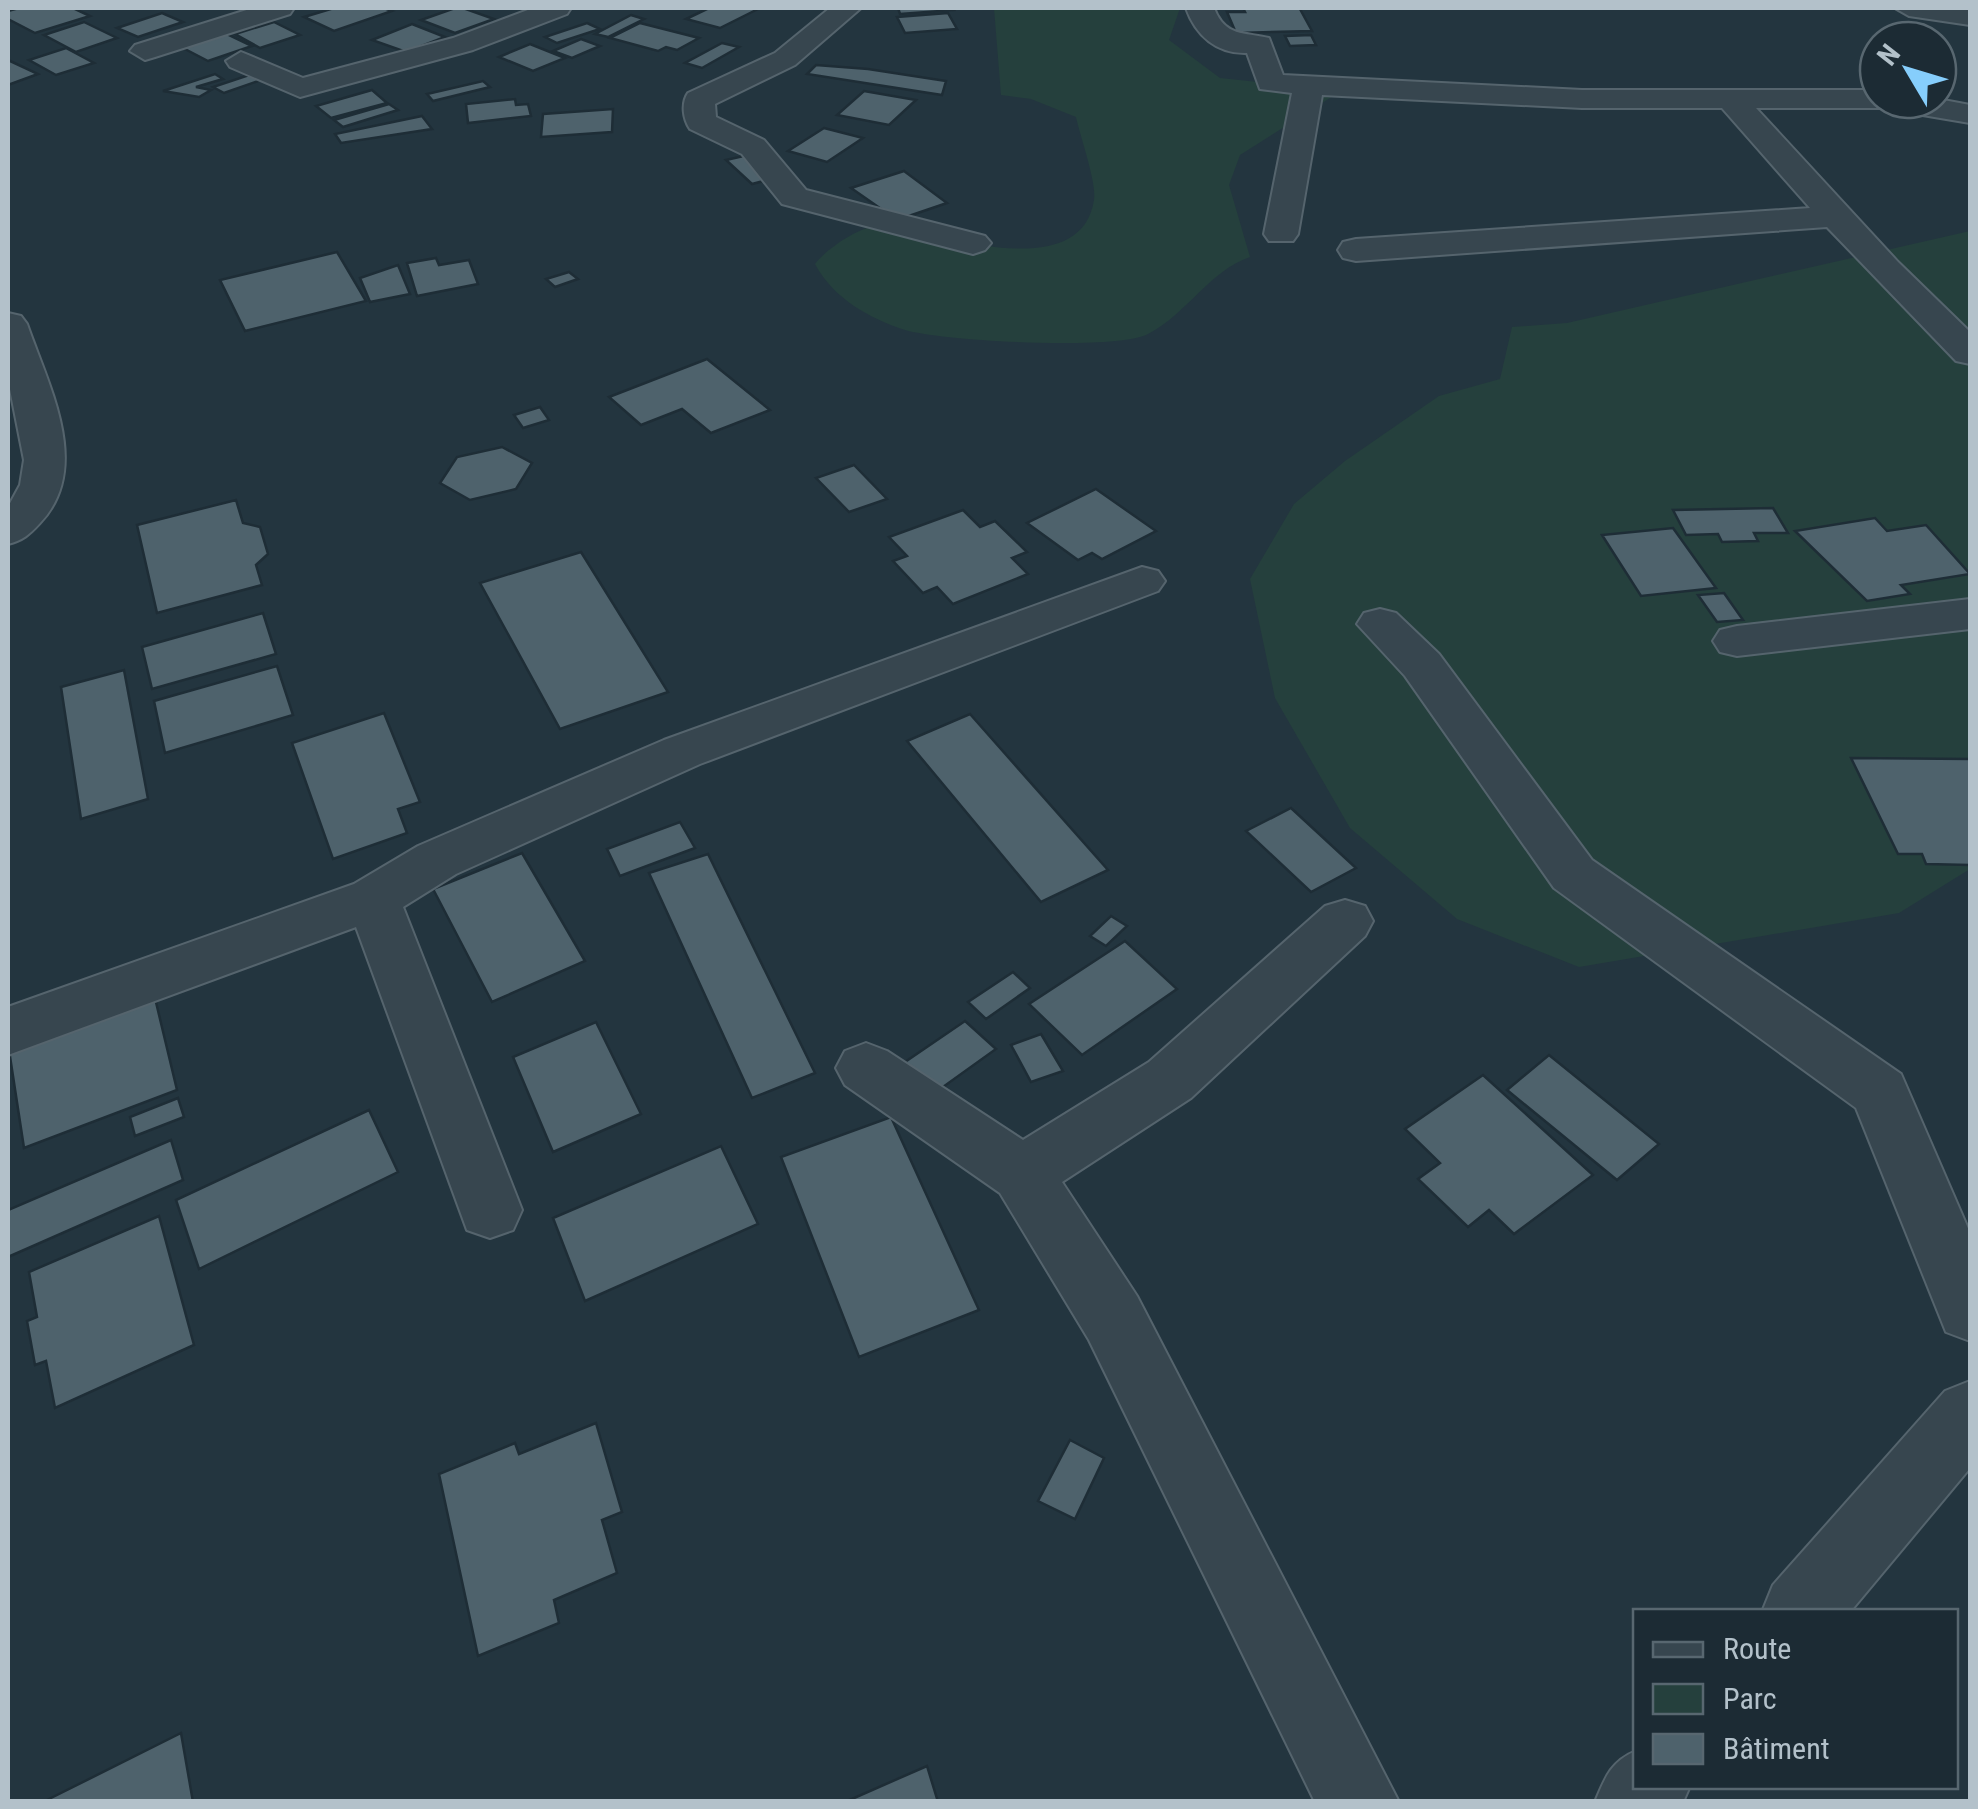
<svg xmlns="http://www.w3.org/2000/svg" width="1978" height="1809" font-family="'Roboto Condensed',sans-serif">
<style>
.green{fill:#25403d}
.building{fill:#4e626c;stroke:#1e2d36;stroke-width:2.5}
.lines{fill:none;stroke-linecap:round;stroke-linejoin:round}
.street-casing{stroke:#55646d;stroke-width:4}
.street{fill:#37464f;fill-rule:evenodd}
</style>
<rect width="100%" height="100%" fill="#23353f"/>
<g class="green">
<path d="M994 8H1180L1169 40 1220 78 1341 91 1240 155 1229 185 1250 257C1209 271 1187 314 1148 334 1116 351 942 341 905 330 869 318 834 299 815 264 825 250 861 225 879 226 929 229 1080 289 1094 200 1097 183 1080 136 1076 117L1031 99 1001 95Z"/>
<path d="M1970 231V869L1899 913 1579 967 1457 919 1350 828 1275 698 1250 579 1294 504 1345 461 1439 396 1500 379 1512 327 1567 323Z"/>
</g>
<g class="building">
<path d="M19 8H73L90 16 35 33 8 19V11Z"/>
<path d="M334 8H384L392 11 334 31 304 17Z"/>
<path d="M455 8H463L494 19 455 33 421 20Z"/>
<path d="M709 8H760L720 28 686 19Z"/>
<path d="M898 8H953L954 10 900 14Z"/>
<path d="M1243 8H1306L1300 9 1312 31 1236 33 1227 12H1245Z"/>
<path d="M162 13 183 22 138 37 117 28Z"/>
<path d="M948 13 957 29 905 33 897 17Z"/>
<path d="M631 15 644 19 608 37 595 34Z"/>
<path d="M84 22 117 38 76 52 44 35Z"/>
<path d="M274 22 300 35 260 48 235 34Z"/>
<path d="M587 23 600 29 557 43 545 37Z"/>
<path d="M640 23 699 38 677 50 666 47 658 51 610 38Z"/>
<path d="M412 24 445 37 406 52 372 40Z"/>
<path d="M227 34 252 46 208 61 183 48Z"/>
<path d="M1311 35 1316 45 1290 46 1285 36Z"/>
<path d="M581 39 600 46 572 58 553 51Z"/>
<path d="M722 43 739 47 702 68 685 63Z"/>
<path d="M530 44 565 58 533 71 499 57Z"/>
<path d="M66 48 94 63 56 75 29 60Z"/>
<path d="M8 60 38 74 8 85Z"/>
<path d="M816 65 868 69 946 81 942 95 807 74Z"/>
<path d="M215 74 223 79 196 87 211 90 199 97 163 91Z"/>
<path d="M249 75 261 80 224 93 213 87Z"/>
<path d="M483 81 490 87 433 101 427 94Z"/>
<path d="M372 90 387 103 331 118 316 106Z"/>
<path d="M864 91 916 100 889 125 837 115Z"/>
<path d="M515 99 516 105 528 104 531 116 468 123 466 104Z"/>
<path d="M389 104 398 110 343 127 334 120Z"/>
<path d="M613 109 612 132 541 137 543 114Z"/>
<path d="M422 116 432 129 341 143 335 134Z"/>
<path d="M824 128 863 138 827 162 788 151Z"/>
<path d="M748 155 775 178 752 184 726 160Z"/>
<path d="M904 171 947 203 897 220 851 188Z"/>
<path d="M337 252 366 301 245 331 220 280Z"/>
<path d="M436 258 439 265 469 260 478 284 417 296 407 263Z"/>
<path d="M398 265 410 294 370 302 360 278Z"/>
<path d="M569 272 578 279 555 287 546 279Z"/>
<path d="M707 359 770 410 711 433 682 409 641 425 609 397Z"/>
<path d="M540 407 549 420 523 428 514 415Z"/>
<path d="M502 447 532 463 516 489 470 500 440 483 457 457Z"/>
<path d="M854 465 887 499 849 512 816 478Z"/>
<path d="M1096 489 1156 531 1102 559 1092 553 1078 560 1027 523Z"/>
<path d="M236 500 243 523 260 527 268 554 256 565 262 585 157 613 137 525Z"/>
<path d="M1773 508 1788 533H1754L1758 541 1722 542 1718 534 1686 535 1673 510Z"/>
<path d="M963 510 980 527 995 521 1027 552 1012 558 1028 574 953 604 937 587 923 593 893 561 907 556 889 537Z"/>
<path d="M1875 518 1887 531 1926 525 1970 574 1901 585 1910 594 1867 601 1795 531Z"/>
<path d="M1673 528 1716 588 1641 596 1602 535Z"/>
<path d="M581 552 668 692 560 729 480 583Z"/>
<path d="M1724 593 1743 620 1717 622 1698 595Z"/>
<path d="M263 613 276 654 152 689 142 647Z"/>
<path d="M277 666 293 715 165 753 154 701Z"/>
<path d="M124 670 148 799 81 819 61 687Z"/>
<path d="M384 713 420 802 398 809 407 833 333 859 292 743Z"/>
<path d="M970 714 1108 870 1041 902 907 741Z"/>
<path d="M1851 758 1970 759V865L1926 864 1922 854H1898Z"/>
<path d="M1291 808 1356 868 1311 892 1246 831Z"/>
<path d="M680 822 695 848 620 876 607 849Z"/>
<path d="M522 853 585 961 492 1002 433 889Z"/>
<path d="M708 854 815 1073 752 1098 649 873Z"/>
<path d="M1111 916 1127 926 1106 946 1090 936Z"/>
<path d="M1125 941 1177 989 1082 1055 1029 1004Z"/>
<path d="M1013 972 1030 988 986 1019 968 1002Z"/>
<path d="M155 998 177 1090 24 1148 9 1050Z"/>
<path d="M965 1021 996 1049 936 1092 905 1062Z"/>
<path d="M596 1022 641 1114 553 1152 513 1057Z"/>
<path d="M1041 1034 1063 1071 1031 1082 1011 1045Z"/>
<path d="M1549 1055 1659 1144 1617 1180 1507 1090Z"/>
<path d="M1483 1075 1593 1175 1514 1234 1489 1210 1468 1227 1418 1179 1440 1163 1405 1129Z"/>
<path d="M178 1098 184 1117 135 1136 130 1117Z"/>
<path d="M369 1110 398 1172 199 1269 176 1200Z"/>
<path d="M891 1117 979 1310 859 1357 781 1157Z"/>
<path d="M171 1140 183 1180 8 1257V1210Z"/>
<path d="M721 1146 758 1224 585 1301 553 1218Z"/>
<path d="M159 1216 194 1345 55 1408 46 1361 35 1365 27 1321 37 1317 29 1272Z"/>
<path d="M596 1423 622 1512 602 1520 617 1573 554 1600 559 1623 478 1656 439 1474 515 1443 519 1454Z"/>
<path d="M1070 1440 1104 1458 1075 1519 1038 1501Z"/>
<path d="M181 1733 193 1802H43Z"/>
<path d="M927 1766 938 1802H845Z"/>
</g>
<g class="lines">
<defs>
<g id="street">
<path d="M253 8H294L290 14 155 57 145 60 130 51 135 45Z"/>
<path d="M533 8H571L567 14 473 50 300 97 230 67 226 61 241 52 303 78 453 38Z"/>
<path d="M830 8H861L795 65 715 104 716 117 764 140 806 190 985 236 991 243 985 250 973 254 782 204 742 154 690 129C683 119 681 103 688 93L775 53Z"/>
<path d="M1186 8H1214C1225 37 1244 32 1269 38L1283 75 1582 90H1878V100L1938 99 1970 105V123L1881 108H1756L1898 262 1970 332V364L1956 361 1827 227 1356 261 1343 258 1338 250 1343 242 1356 239 1810 208 1722 108H1582L1322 95 1298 234 1293 241H1269L1264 234 1292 93 1260 89 1247 53C1217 54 1196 36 1186 8Z"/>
<path d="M1895 8H1970V25L1909 16Z"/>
<path d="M8 313 21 316 27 324C48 385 93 467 40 523 29 535 23 540 8 544V507L20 485 24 460 8 379Z"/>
<path d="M1142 567 1158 571 1165 581 1158 591 700 764 456 874 403 907 522 1210 513 1230 490 1238 467 1230 356 927 8 1055V1007L354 884 418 846 664 740Z"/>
<path d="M1970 599V629L1737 656 1720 652 1713 641 1720 630 1737 626Z"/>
<path d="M1380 609 1396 613 1439 654 1592 860 1901 1074 1970 1233V1341L1946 1332 1856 1108 1554 888 1405 676 1357 624 1364 613Z"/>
<path d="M1345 900 1365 906 1373 921 1365 936 1191 1098 1062 1182 1137 1296 1399 1802H1315L1089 1340 1000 1193 845 1085 836 1068 845 1051 866 1043 887 1051 1023 1140 1149 1062 1325 906Z"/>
<path d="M1970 1381V1468L1850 1612H1762L1773 1585 1945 1391Z"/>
<path d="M1636 1751V1786H1690L1683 1802H1595C1605 1778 1611 1761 1636 1751Z"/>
</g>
</defs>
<use href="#street" class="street-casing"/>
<use href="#street" class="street"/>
</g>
<rect width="1978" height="1809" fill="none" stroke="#b3c1ca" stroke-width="20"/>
<rect x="1633" y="1609" width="325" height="180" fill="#1c2b34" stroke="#586770" stroke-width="2.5"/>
<rect x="1653" y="1642" width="50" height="15" fill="#37464f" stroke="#586770" stroke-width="2.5"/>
<text x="1723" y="1659" font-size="30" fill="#b3c1ca">Route</text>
<rect x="1653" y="1684" width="50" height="30" fill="#25403d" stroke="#586770" stroke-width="2.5"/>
<text x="1723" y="1709" font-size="30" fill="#b3c1ca">Parc</text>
<rect x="1653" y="1734" width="50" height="30" fill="#4e626c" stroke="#586770" stroke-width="2.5"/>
<text x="1723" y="1759" font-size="30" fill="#b3c1ca">Bâtiment</text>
<g transform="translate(1908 70) rotate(308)"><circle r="48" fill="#1c2b34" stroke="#586770" stroke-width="2.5"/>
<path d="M0-8L18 38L0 25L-18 38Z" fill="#86cefc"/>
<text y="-15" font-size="28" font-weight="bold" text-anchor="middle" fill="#b3c1ca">N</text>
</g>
</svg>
